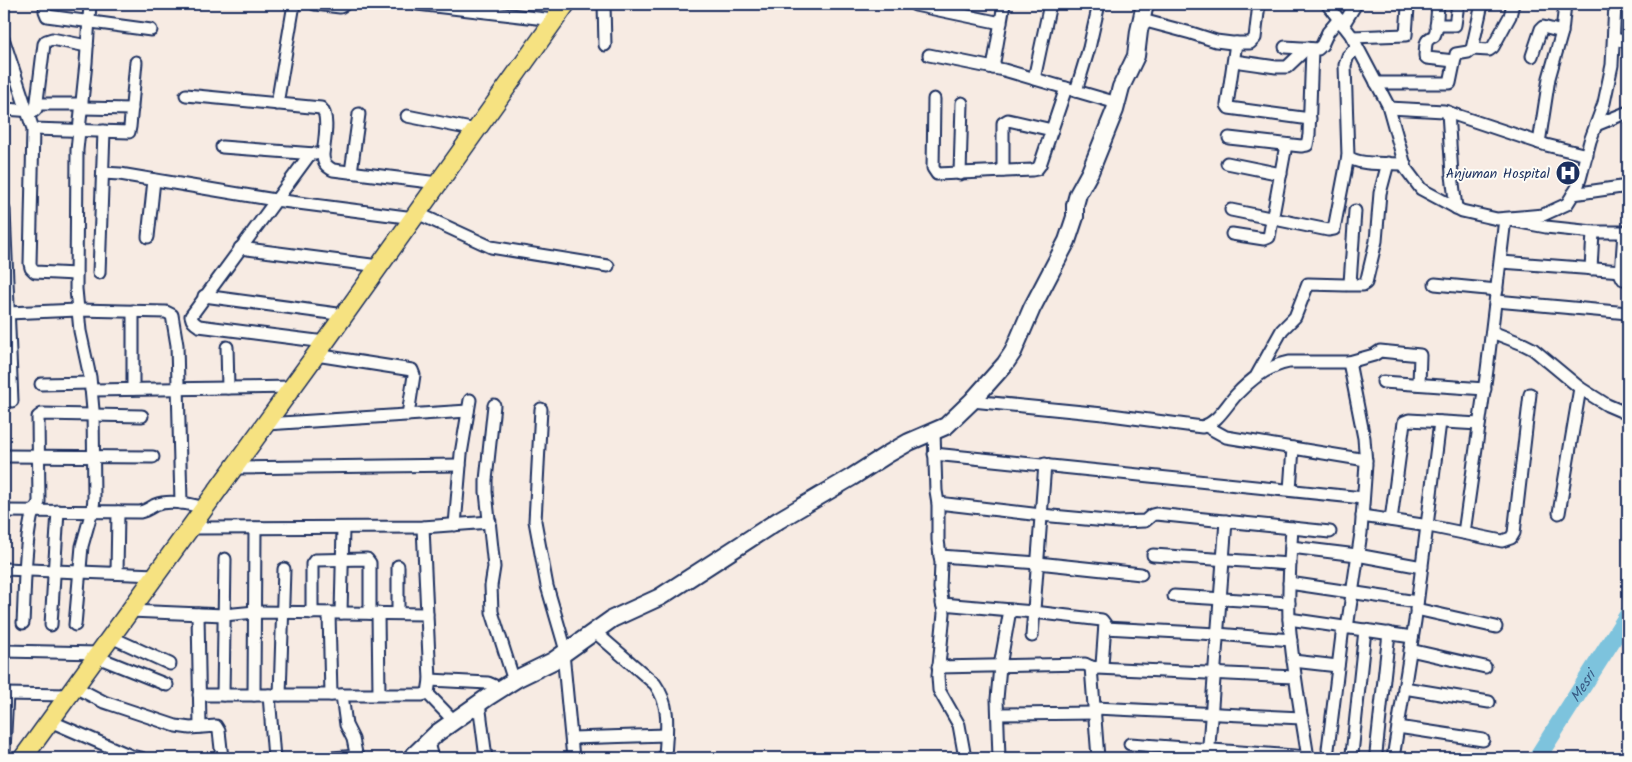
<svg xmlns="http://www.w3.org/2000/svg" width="1632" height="762" font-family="Kalam,sans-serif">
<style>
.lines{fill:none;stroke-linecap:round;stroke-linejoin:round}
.river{stroke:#7dc3dd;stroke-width:18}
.street-casing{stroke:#1b2f5e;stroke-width:15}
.secondary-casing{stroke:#1b2f5e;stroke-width:20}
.primary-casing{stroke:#1b2f5e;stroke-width:21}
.street{stroke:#fdfcf7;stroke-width:11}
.secondary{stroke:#fdfcf7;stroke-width:16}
.primary{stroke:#f6e281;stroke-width:18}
.labels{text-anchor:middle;stroke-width:4;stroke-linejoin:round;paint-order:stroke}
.poi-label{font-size:14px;fill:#1b2f5e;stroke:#fdfcf7;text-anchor:end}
.water-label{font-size:15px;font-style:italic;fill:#385b84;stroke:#fdfcf7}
</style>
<rect width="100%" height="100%" fill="#f7ebe3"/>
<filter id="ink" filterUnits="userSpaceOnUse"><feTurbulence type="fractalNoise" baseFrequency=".02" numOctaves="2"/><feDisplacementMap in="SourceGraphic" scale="10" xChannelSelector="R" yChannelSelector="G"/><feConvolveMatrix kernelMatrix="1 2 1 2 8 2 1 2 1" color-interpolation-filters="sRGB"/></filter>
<g filter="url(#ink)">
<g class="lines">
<path class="river" id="s1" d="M1537 758 1628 615"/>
<defs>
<g id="street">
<path d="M46 4 45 11 47 16 151 30"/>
<path d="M315 4 340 7 345 4"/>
<path d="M417 4 554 20"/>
<path d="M604 4 605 45"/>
<path d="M1327 4 1351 35 1388 105 1406 169 1421 189 1462 211 1497 219 1543 215 1567 204 1577 188 1580 179 1590 141 1604 103 1612 65 1615 4"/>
<path d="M1438 4 1436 31 1434 36C1424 40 1426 45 1425 56L1427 58 1454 61"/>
<path d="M915 5 1001 23"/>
<path d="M1142 20 1191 33 1216 41 1232 43H1250L1255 38 1259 4"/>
<path d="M1343 25 1356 4"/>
<path d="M1436 25H1455L1458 4"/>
<path d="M1352 37 1406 35 1408 7 1410 4"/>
<path d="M1614 39 1628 42"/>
<path d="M4 41 33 129 30 264 31 268 35 272 76 274"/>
<path d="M1236 43 1227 105 1229 108 1310 119"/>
<path d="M1285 47 1318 49 1322 45 1328 32 1339 19"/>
<path d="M1357 47 1348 56 1345 65 1348 156C1356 166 1392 163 1405 164"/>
<path d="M1472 49 1489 50 1493 47 1510 16 1513 4"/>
<path d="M929 55 1004 70 1117 103"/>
<path d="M1532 56 1541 29 1543 27 1562 32"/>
<path d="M1234 61 1276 67H1287L1307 48"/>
<path d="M993 68 1004 4"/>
<path d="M1034 79 1050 4"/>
<path d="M1376 83H1450L1456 54 1468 52 1472 49 1482 4"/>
<path d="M1076 91 1089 48 1099 4"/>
<path d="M186 95 321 108C330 116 324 143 323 155 323 163 326 166 333 170L438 183"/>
<path d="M934 99 933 168 937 174 1032 170 1037 169 1040 165 1066 88"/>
<path d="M37 104H82"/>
<path d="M277 104 294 4"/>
<path d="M82 108 132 109"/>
<path d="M1389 108 1444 111 1546 145 1587 155"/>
<path d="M4 109 34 111 36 109 44 44 46 41 52 39 87 46"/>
<path d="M1448 112 1452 175 1456 208"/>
<path d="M407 116 476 130"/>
<path d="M1596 125 1628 112"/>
<path d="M33 129 129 132 130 127 136 62"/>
<path d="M1229 138 1301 146 1307 145 1309 135 1312 49"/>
<path d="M1539 143 1549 78 1562 32 1565 4"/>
<path d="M222 147 315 154"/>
<path d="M310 154 191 316C192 321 194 323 199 326L325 342"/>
<path d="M1227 163 1281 174"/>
<path d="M1003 171V123L1008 120 1052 130"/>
<path d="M351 172 359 114"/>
<path d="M103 173 120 174 275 200 414 218"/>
<path d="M960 174 962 103"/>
<path d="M1573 194 1628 186"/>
<path d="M4 210 12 401"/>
<path d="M1231 210 1328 230 1334 229 1348 156"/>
<path d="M417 213 491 247 608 266"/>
<path d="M1624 232 1621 275 1623 279 1628 280"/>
<path d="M1232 234 1264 239 1269 237 1286 145"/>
<path d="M148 237 154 180"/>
<path d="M240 248 379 266"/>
<path d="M1501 262 1622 271"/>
<path d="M1591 269 1593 232"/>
<path d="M99 273 104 131"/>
<path d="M1435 284 1497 290"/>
<path d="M1348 285H1363L1366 283 1376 241 1380 193 1388 163"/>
<path d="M204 296 345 315"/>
<path d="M1496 301 1628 313"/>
<path d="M8 313 78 310 166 312 172 315 177 345 181 503"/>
<path d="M1492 332 1523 344 1533 349 1580 388 1607 405 1628 414"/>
<path d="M227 347 228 388"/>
<path d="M316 355 412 370 414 375 408 415"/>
<path d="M1257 375 1282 330 1295 317 1308 284 1345 285 1350 283 1355 211"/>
<path d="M1383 382 1485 389"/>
<path d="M41 384 90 383"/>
<path d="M133 389V311"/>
<path d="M91 390 293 387"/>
<path d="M972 401 1103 414 1202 427C1218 422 1225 407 1236 395 1250 380 1268 366 1289 362H1349L1374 355 1380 351 1420 355 1419 384"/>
<path d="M494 405 486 480V492L494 567 491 586 492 612 514 681"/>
<path d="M541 409 535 521 547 586 566 651"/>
<path d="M266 424 468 411"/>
<path d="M1206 426 1226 437 1366 460"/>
<path d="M934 432 936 491 938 503V540L941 563 940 588 944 613 938 676 939 690 959 725 965 758"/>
<path d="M934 454 1363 498"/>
<path d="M4 456 153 457"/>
<path d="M234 468 460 465"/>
<path d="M1290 490 1293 448"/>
<path d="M938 503 1041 515 1118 522 1145 521 1152 515 1156 514 1292 528C1290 558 1288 590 1289 620 1292 667 1301 712 1308 758"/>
<path d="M4 511 140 512C146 511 150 508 155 505 170 499 190 504 204 508"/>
<path d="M1559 513 1580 388"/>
<path d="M1362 516 1429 526 1502 541 1511 538 1514 533 1530 394"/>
<path d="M1391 520 1404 422 1409 420 1479 424"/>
<path d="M455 525 461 454 470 400"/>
<path d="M190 528 423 527 490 522"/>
<path d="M1292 528 1330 532"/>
<path d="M1464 533 1487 370 1505 219 1546 227 1593 232H1628"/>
<path d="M1291 547 1357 555 1422 567"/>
<path d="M1153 555 1290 564"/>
<path d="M940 556 1038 563 1141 574"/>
<path d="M4 569 156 575"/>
<path d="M117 573 118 512"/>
<path d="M1289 583 1417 602"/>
<path d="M1174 596 1289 603"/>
<path d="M942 604 1034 612 1102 620 1105 624 1102 665 1097 668 1091 667"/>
<path d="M1416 609 1496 627"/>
<path d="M130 611 224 615 255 612 427 614"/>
<path d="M312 613V564L315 560 367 559 370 563V613"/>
<path d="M329 613 331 695"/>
<path d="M341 613 343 528"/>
<path d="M378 613 379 694"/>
<path d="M398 613V566"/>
<path d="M198 614 200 727"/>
<path d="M1289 619 1412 637"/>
<path d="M23 623C25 589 24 553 31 519 32 512 37 508 39 502L38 417 42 414 142 416"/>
<path d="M51 625 58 511"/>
<path d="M75 625 82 546 93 507 94 498 93 410 90 377 80 331 76 289 77 150 86 63 90 4"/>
<path d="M1105 628 1217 634 1291 640"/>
<path d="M1347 628 1361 533 1366 464 1364 438 1349 362"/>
<path d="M595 632 655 684C672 708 666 731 665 758"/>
<path d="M1032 636 1045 464"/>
<path d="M111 637 170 664"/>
<path d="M1410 650 1485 667"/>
<path d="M4 651 99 653"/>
<path d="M563 653 573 758"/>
<path d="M97 657 167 685"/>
<path d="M1293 661 1338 666"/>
<path d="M938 667 1085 664 1091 667 1098 758"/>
<path d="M1097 668 1294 677"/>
<path d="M430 680 488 683 495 686 499 691"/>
<path d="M75 687 104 702 176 726 190 728 216 726 219 731 222 758"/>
<path d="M1404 688 1489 702"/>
<path d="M427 693 455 722"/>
<path d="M4 694 69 695"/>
<path d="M199 695H422L428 693 430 680 423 527"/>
<path d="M223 695 225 559"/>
<path d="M254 695 255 528"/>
<path d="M269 695 274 758"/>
<path d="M280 695 284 569"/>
<path d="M342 695 346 725 353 739 357 758"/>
<path d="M479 703 486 758"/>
<path d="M1095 708 1302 718"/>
<path d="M998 714 1095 713"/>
<path d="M50 721 131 756 141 758"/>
<path d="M1398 727 1483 740"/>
<path d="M572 738 666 735"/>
<path d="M428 743 432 758"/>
<path d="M1130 744 1308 757"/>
<path d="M1328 749 1343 627"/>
<path d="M4 750 7 694"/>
<path d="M1376 753 1389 633"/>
<path d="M1352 754 1365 630"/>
<path d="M332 758 357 756"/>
<path d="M999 758 997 699 1000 666 1010 610"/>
<path d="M1208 758 1226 521"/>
<path d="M1393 758 1415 621 1440 422"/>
</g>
<path id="secondary" d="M411 758 437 733 488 697 518 678 553 661 612 619 660 597 779 520 852 477 888 454 909 442 946 426 972 401 1005 364 1013 352 1032 308 1067 241 1075 217V205L1078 194 1090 172 1115 110 1121 87 1136 56 1139 31 1145 4"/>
<path id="primary" d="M23 758 325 342 566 4"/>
</defs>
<use href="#street" class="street-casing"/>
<use href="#secondary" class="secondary-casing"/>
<use href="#primary" class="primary-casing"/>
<use href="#street" class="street"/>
<use href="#secondary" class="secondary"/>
<use href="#primary" class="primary"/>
</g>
</g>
<defs>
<symbol id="hospital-disc" viewBox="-11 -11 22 22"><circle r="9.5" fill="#1b2f5e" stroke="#fdfcf7"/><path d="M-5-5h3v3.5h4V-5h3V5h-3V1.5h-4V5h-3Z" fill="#fff"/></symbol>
</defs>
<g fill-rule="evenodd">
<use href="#hospital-disc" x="1554" y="159" width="28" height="28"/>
</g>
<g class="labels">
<g class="poi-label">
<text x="1550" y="178">Anjuman Hospital</text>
</g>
<g class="water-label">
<text dy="5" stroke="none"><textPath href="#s1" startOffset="85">Mesri</textPath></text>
</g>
</g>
<rect width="1632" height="762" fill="none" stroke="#fdfcf7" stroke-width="20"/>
<rect x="10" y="10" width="1612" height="742" fill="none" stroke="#1b2f5e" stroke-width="2" filter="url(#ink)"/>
</svg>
